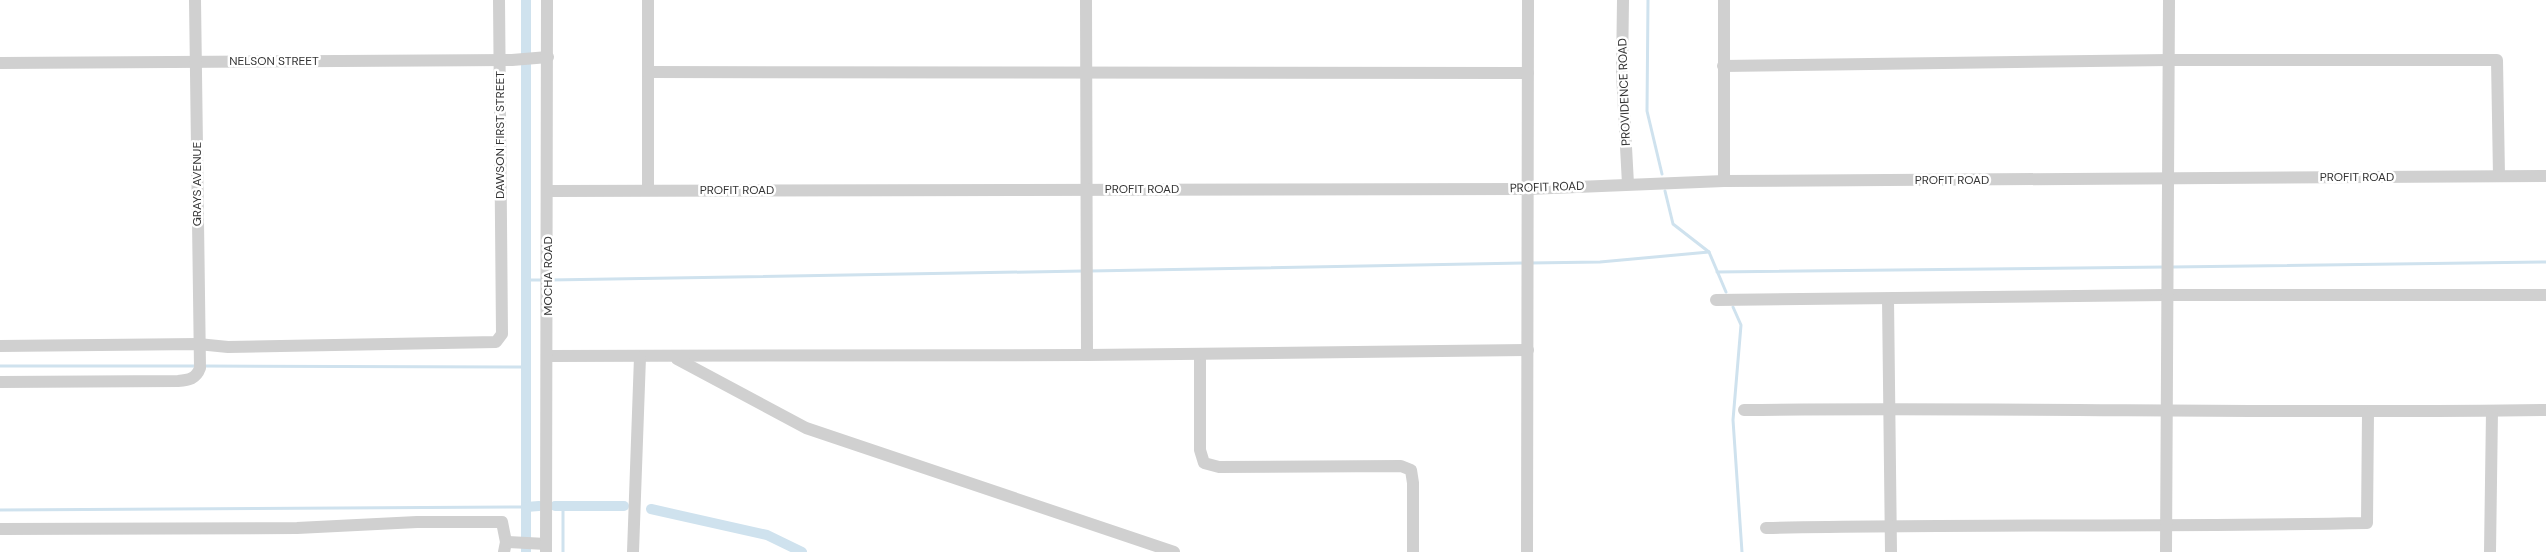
<svg xmlns="http://www.w3.org/2000/svg" width="2546" height="552" font-family="'DM Sans',sans-serif">
<style>
.lines{fill:none;stroke-linecap:round;stroke-linejoin:round}
.stream{stroke:#cfe2ee;stroke-width:3}
.canal{stroke:#cfe2ee;stroke-width:10}
.minor{stroke:#d0d0d0;stroke-width:12}
.labels{text-anchor:middle;stroke-width:5;stroke-linejoin:round;paint-order:stroke}
.street-label{font-size:12px;fill:#333;stroke:#fff}
</style>
<rect width="100%" height="100%" fill="#fff"/>
<g class="lines">
<g class="stream">
<path d="M1648 0 1647 111 1662 174"/>
<path d="M1665 191 1673 224 1709 252 1726 292"/>
<path d="M1530 263 1600 262 1709 252"/>
<path d="M2172 267 2546 262"/>
<path d="M1090 271 1523 263"/>
<path d="M1717 272 2165 267"/>
<path d="M526 280H544"/>
<path d="M550 280 1083 271"/>
<path d="M1733 307 1741 325 1733 420 1742 552"/>
<path d="M0 366H196"/>
<path d="M202 366 526 367"/>
<path d="M563 505V552"/>
<path d="M0 510 526 507"/>
</g>
<g class="canal">
<path d="M526 0V552"/>
<path d="M555 506H624"/>
<path d="M526 507 539 506"/>
<path d="M651 509 767 535 802 552"/>
</g>
<g class="minor">
<path d="M648 0V190"/>
<path d="M1086 0 1087 355"/>
<path d="M1623 0 1622 73 1628 184"/>
<path d="M1724 0V181"/>
<path d="M0 63 512 60 548 57"/>
<path d="M1723 66 2168 60H2497L2499 176"/>
<path d="M648 72 1528 73"/>
<path d="M548 191 1528 189 1724 181 2546 176"/>
<path d="M1888 299 1891 552"/>
<path d="M1716 300 2166 295H2546"/>
<path d="M0 346 198 344 228 347 496 342 502 334 499 0"/>
<path d="M1200 354V450L1204 463 1219 467 1401 466 1411 470 1413 483V552"/>
<path d="M548 356 1087 355 1528 350"/>
<path d="M677 359 806 428 1174 552"/>
<path d="M0 382 178 381C189 380 196 379 200 368L195 0"/>
<path d="M1744 410C2012 407 2279 414 2546 410"/>
<path d="M1766 528C1966 524 2167 527 2367 523L2368 413"/>
<path d="M0 529 297 528 417 522H502L506 542 504 552"/>
<path d="M506 542 546 544"/>
<path d="M546 552 547 0"/>
<path d="M633 552 640 357"/>
<path d="M1527 552 1528 0"/>
<path d="M2166 552 2169 0"/>
<path d="M2490 552 2492 411"/>
</g>
</g>
<g class="labels">
<g class="street-label">
<text x="274" y="65">NELSON STREET</text>
<text transform="translate(1624 92) rotate(-92)" y="4">PROVIDENCE ROAD</text>
<text transform="translate(500 135) rotate(-90)" y="4">DAWSON FIRST STREET</text>
<text x="2357" y="181">PROFIT ROAD</text>
<text x="1952" y="184">PROFIT ROAD</text>
<text transform="translate(197 184) rotate(-90)" y="4">GRAYS AVENUE</text>
<text transform="translate(1547 187) rotate(-2)" y="4">PROFIT ROAD</text>
<text x="1142" y="193">PROFIT ROAD</text>
<text x="737" y="194">PROFIT ROAD</text>
<text transform="translate(548 276) rotate(-90)" y="4">MOCHA ROAD</text>
</g>
</g>
</svg>
